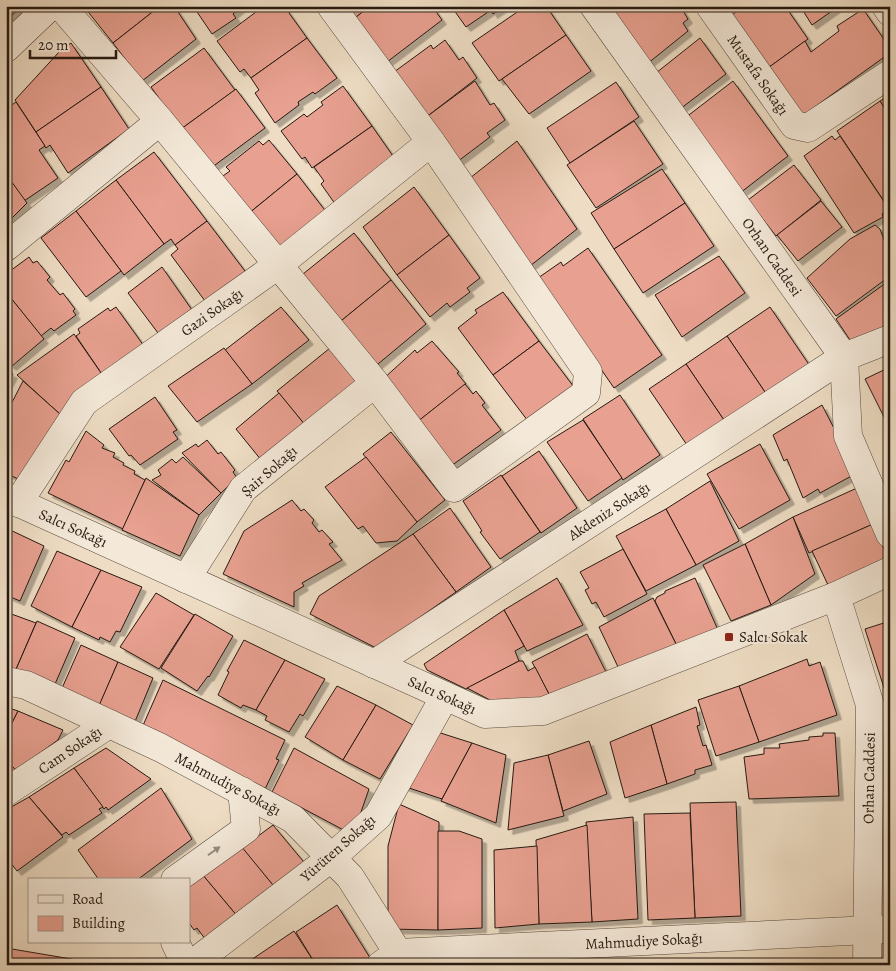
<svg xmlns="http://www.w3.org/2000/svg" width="896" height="971" font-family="Alegreya,serif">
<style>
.building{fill:#e8a090;stroke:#251911;filter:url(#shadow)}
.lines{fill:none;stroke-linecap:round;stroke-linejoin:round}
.street-casing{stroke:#574a3e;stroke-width:29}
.secondary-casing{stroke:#251911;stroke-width:29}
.street{stroke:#f4e9d9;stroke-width:28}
.secondary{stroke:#f4e9d9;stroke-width:28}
.oneway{fill:#978b7f}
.poi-dot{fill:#8f2418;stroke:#f4e9d9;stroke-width:2}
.labels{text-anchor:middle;stroke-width:4;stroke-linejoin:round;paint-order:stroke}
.street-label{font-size:15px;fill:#251911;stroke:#f4e9d9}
.poi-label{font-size:15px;fill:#251911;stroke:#f4e9d9;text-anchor:start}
</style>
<defs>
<filter id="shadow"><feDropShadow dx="4.5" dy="4.5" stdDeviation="0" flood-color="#0004"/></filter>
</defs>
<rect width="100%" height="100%" fill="#eeddc4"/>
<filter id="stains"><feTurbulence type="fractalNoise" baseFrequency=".004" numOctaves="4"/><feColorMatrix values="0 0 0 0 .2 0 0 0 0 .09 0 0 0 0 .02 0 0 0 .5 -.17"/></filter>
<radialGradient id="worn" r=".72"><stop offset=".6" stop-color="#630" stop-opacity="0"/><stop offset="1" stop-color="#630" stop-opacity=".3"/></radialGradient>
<g class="building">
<path d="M6 6H22L7 20Z"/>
<path d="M88 6H160L113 43 85 8Z"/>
<path d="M160 6H174L196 39 142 81 113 43Z"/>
<path d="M193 6H243L233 14 236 18 212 34Z"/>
<path d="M264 6H284L307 38 251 78 244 69 240 72 217 41Z"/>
<path d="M346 6H370L355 18Z"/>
<path d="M370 6H432L442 20 387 62 355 18Z"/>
<path d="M451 6H505L493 14 491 10 466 27Z"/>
<path d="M526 6H546L566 35 499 81 472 43Z"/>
<path d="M610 6H680L688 19 683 23 688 31 647 64Z"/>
<path d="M743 6H785L808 39 761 73 725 21Z"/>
<path d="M800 6H839L812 25Z"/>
<path d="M863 9 890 48V53L795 121 761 73 805 41 811 52 839 31 837 26Z"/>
<path d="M566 35 591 71 529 114 502 79Z"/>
<path d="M307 38 337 78 315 94 313 92 298 102 299 105 275 123 255 93 259 90 251 78Z"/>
<path d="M700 38 726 74 680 109 656 73Z"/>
<path d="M445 40 459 60 463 57 477 78 425 118 394 72 431 45 433 49Z"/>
<path d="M71 43 101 87 36 132 15 100 60 51Z"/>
<path d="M204 48 235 90 181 129 151 87Z"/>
<path d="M475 81 490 105 494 103 505 120 487 133 490 137 457 162 425 118Z"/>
<path d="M733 81 788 156 740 193 685 118Z"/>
<path d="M616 82 639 117 570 163 547 128Z"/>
<path d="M343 86 372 126 312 168 305 157 302 159 281 131 304 114 307 117 323 105 321 102Z"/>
<path d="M101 87 129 129 68 173 50 145 46 148 36 132Z"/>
<path d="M236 89 265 128 211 168 181 129Z"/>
<path d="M890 95V117L880 101Z"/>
<path d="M880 101 890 117V210L837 131Z"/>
<path d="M16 102 45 146 39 150 58 178 24 201 6 174V109Z"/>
<path d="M634 121 663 164 596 208 567 165Z"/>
<path d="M372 126 400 166 338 208 321 184 324 181 314 167Z"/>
<path d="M832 136 835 140 840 136 889 209 882 214 883 217 854 233 804 156Z"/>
<path d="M269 140 297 174 248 214 220 178 230 171 226 167 259 141 263 145Z"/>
<path d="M517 141 577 229 530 266 470 178Z"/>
<path d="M154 152 207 221 175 245 171 239 164 244 116 180Z"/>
<path d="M794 165 821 200 776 236 748 200Z"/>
<path d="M662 169 685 203 614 249 591 213Z"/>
<path d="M6 174 27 203 6 224Z"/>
<path d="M297 174 331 218 283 257 248 214Z"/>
<path d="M116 180 164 244 124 275 76 211Z"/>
<path d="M414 187 449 235 397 275 363 227Z"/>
<path d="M821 201 842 227 798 261 777 235Z"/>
<path d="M685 203 714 246 643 293 614 249Z"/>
<path d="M76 211 121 271 86 297 41 238Z"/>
<path d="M207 221 248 275 208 305 171 255 178 249 175 245Z"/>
<path d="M875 225 880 229 890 256V276L836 316 807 278 850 239Z"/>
<path d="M354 233 391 280 336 325 298 278Z"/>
<path d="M449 235 480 278 467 288 470 292 450 307 447 303 430 317 397 275Z"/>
<path d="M588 248 662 355 614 388 538 278 561 262 563 266Z"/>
<path d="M719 256 745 293 682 337 655 295Z"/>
<path d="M29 257 33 263 37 261 50 277 47 280 60 295 63 293 75 309 73 311 76 315 54 331 51 328 41 336 6 292V274Z"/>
<path d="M162 267 197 317 164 341 128 293Z"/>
<path d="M391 280 426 324 372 369 336 325Z"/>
<path d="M890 280V332L856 349 836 319Z"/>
<path d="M6 292 44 339 12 366 6 361Z"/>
<path d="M503 292 539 341 493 375 458 328 477 313 475 310Z"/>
<path d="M116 307 149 353 108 383 76 336 80 333 78 329 108 308 110 311Z"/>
<path d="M281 307 309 340 252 384 225 350Z"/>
<path d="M770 307 810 366 767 395 727 336Z"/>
<path d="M74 334 108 383 62 416 17 375Z"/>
<path d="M727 336 767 395 726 423 686 364Z"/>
<path d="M432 341 459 372 457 373 466 384 417 422 382 380 415 350 417 353Z"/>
<path d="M539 341 577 391 531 425 493 375Z"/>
<path d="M224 348 252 384 197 422 168 386Z"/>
<path d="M330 348 363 387 310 431 277 391Z"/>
<path d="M686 364 726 423 689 448 649 389Z"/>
<path d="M890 367V429L865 379Z"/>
<path d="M6 371 13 374 6 387Z"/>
<path d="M23 381 61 415 22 481 6 473V414Z"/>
<path d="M465 384 473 394 476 391 485 403 482 405 501 430 451 466 417 422Z"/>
<path d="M279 393 310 431 266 466 236 429Z"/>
<path d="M620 395 660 455 623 480 583 419Z"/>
<path d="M155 397 177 430 173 432 178 439 140 465 131 455 129 456 109 429Z"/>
<path d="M822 405 857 473 820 493 818 489 803 498 787 459 784 461 773 435Z"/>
<path d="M583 420 622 478 588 501 547 442Z"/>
<path d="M86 431 104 445 102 448 115 453 113 457 124 463 123 465 135 471 134 474 145 480 123 529 48 493 66 460 69 462Z"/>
<path d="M391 432 445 500 417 522 363 454Z"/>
<path d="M207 440 218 454 221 452 235 470 233 472 237 478 221 493 182 453 196 444 198 447Z"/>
<path d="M760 444 790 500 739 529 707 474Z"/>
<path d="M539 451 577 508 541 533 502 476Z"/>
<path d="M183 457 221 493 199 515 152 480 161 475 158 470 172 459 176 463Z"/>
<path d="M366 457 417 522 397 541 376 543 363 526 358 529 325 487Z"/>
<path d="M501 475 540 532 500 559 480 532 482 531 463 501Z"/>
<path d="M146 478 199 515 180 556 122 530Z"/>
<path d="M710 481 739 541 696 565 666 509Z"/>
<path d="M857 488 873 524 809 553 793 517Z"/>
<path d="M292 500 301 511 304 509 314 520 312 523 319 532 322 530 333 542 329 544 342 560 302 583 304 586 294 592V607L223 574 244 531Z"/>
<path d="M450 508 491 567 456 592 413 534Z"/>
<path d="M666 509 696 565 646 591 616 536Z"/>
<path d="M793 517 815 574 771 605 745 544Z"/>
<path d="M873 524 888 558 828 585 812 551Z"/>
<path d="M6 528 44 546 20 601 6 595Z"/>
<path d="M413 534 456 592 376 648 310 614 319 596Z"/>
<path d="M745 544 771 605 731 621 703 565Z"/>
<path d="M623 549 647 594 604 617 596 602 592 604 585 590 589 588 580 572Z"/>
<path d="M57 551 101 570 72 627 31 606Z"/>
<path d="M101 570 142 587 120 632 116 631 110 642 100 637 99 640 72 627Z"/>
<path d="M557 578 583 625 527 651 504 610Z"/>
<path d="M695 578 718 630 677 646 655 601 657 597 665 593V591Z"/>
<path d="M156 593 194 615 159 669 120 647Z"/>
<path d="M653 598 677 646 619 669 599 627Z"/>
<path d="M504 610 524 646 515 651 519 661 466 689 427 670 424 664Z"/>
<path d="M6 612 36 623 14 674 6 672Z"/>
<path d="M195 614 233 636 209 677 208 676 197 691 161 668Z"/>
<path d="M37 621 75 638 52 691 14 674Z"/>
<path d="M890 621V692L886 694 865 629Z"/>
<path d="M587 634 607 674 550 696 532 662Z"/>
<path d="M244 640 285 660 256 710 243 705 241 708 218 695 229 672 227 671Z"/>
<path d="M81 645 118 662 97 711 59 695Z"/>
<path d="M807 659 809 666 820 662 837 715 759 742 739 686Z"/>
<path d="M285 660 325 679 303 716 300 714 289 732 265 720 267 716 256 710Z"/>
<path d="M519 661H523L528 671 535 667 550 696 509 710 467 688Z"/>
<path d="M118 662 153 678 134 724 98 708Z"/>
<path d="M163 680 285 740 276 759 279 760 265 789 141 730Z"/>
<path d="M337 686 376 705 343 760 305 737Z"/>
<path d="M739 686 759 742 716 756 698 700Z"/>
<path d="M376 705 413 725 380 779 343 760Z"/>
<path d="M6 707 18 711 6 735Z"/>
<path d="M696 707 700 725 697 726 703 746 706 745 712 765 695 770V774L667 784 651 725Z"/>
<path d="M18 711 63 730 58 740 16 770 6 761V735Z"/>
<path d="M651 725 667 784 625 798 610 742Z"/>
<path d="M431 730 472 743 442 799 400 785Z"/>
<path d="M823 733H835L839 796 749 799 744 757 764 754V748H780L779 744 809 740V737L823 736Z"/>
<path d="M589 741 607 794 563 811 548 755Z"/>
<path d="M472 743 506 755 496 823 441 801Z"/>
<path d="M106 748 151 779 108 810 106 807 104 809 74 768Z"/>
<path d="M294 748 369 789 353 835 272 792Z"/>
<path d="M548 755 564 816 508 830 514 763Z"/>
<path d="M886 757H890V830H888Z"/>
<path d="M6 761 16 770 6 780Z"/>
<path d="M74 768 103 807 99 809 102 813 69 835 66 832 62 835 29 797Z"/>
<path d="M161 788 192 839 137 880H99L78 850Z"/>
<path d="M29 797 63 837 17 871 6 857V810Z"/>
<path d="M736 802 741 916 695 918 690 803Z"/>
<path d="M399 804 439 822 438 930 388 929V846Z"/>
<path d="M690 813 695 918 648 920 644 814Z"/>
<path d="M633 817 638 919 592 922 586 822Z"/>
<path d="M273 825 308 867 277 890 242 848Z"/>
<path d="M587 825 592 922 539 924 536 840Z"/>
<path d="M438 831H459L482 839V928L438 930Z"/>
<path d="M889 842 890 911H887Z"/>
<path d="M241 846 277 890 238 917 201 873Z"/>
<path d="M537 846 539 924 495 928 494 850Z"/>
<path d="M202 874 238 917 208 943 197 928 194 930 189 923V885Z"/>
<path d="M337 905 372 961 367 965H316L296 932Z"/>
<path d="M294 931 316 965H250L248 962Z"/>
<path d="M6 948 107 965H6Z"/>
<path d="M804 963 843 964V965H804Z"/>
</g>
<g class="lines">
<defs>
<g id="street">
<path d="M61 6 160 121 375 383 454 488 586 393 588 372 431 142 331 6"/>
<path d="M594 6 844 357 848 436 890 534"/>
<path d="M710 6 794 125 808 128 890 74"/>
<path d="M886 6 890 12"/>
<path d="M6 247 160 121"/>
<path d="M6 497 485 714 543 711 836 596 890 571"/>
<path d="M18 503 84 402 278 265 431 142"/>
<path d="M186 579 243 489 375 383"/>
<path d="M836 596 870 705 867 965"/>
<path d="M374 664 844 357 890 339"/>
<path d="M6 681 26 685 161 748 293 819 350 877 398 953"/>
<path d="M6 792 109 724"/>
<path d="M175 880 246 829 242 791"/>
<path d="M175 942 186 965"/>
<path d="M191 965 331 858 378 816 445 696"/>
<path d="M381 965 398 953 890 929"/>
</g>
<path id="secondary" d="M6 48 50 6"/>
</defs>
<use href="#street" class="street-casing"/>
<use href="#secondary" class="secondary-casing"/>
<use href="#street" class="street"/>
<use href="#secondary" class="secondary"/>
</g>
<defs><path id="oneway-solid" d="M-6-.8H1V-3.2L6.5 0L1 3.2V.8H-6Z" transform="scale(1.25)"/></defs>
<use class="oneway" href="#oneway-solid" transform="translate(214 851) rotate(-35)"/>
<rect class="poi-dot" x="724" y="632" width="10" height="10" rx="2.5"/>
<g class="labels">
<g class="street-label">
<text transform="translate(758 75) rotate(55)" y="5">Mustafa Sokağı</text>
<text transform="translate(772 257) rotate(55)" y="5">Orhan Caddesi</text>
<text transform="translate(212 312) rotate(-35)" y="5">Gazi Sokağı</text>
<text transform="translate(269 471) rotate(-41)" y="5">Şair Sokağı</text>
<text transform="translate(609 511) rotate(-33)" y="5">Akdeniz Sokağı</text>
<text transform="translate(73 528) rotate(24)" y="5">Salcı Sokağı</text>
<text transform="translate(442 695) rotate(24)" y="5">Salcı Sokağı</text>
<text transform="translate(70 750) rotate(-34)" y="5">Cam Sokağı</text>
<text transform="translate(869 778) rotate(-89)" y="5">Orhan Caddesi</text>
<text transform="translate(228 784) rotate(28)" y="5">Mahmudiye Sokağı</text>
<text transform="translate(338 848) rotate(-41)" y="5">Yürüten Sokağı</text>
<text transform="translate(644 941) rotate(-3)" y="5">Mahmudiye Sokağı</text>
</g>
<g class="poi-label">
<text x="739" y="642">Salcı Sokak</text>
</g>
</g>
<rect width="896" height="971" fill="none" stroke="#eeddc4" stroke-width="25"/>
<rect x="8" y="8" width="881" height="956" fill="none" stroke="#251911" stroke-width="2.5"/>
<rect x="12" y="12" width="871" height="946" fill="none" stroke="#251911"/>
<rect x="28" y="878" width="162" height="65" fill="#f4e9d9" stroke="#a19689"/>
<rect x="38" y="895" width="25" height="8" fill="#f4e9d9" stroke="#a19689"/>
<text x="72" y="904" font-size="15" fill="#251911">Road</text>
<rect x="38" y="916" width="25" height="15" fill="#e8a090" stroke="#a19689"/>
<text x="72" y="928" font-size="15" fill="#251911">Building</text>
<path d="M30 50v8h86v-8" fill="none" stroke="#251911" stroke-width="2.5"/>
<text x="38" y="50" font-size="15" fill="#251911" stroke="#f4e9d9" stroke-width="4" paint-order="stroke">20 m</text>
<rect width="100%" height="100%" filter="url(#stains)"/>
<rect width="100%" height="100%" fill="url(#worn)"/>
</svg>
